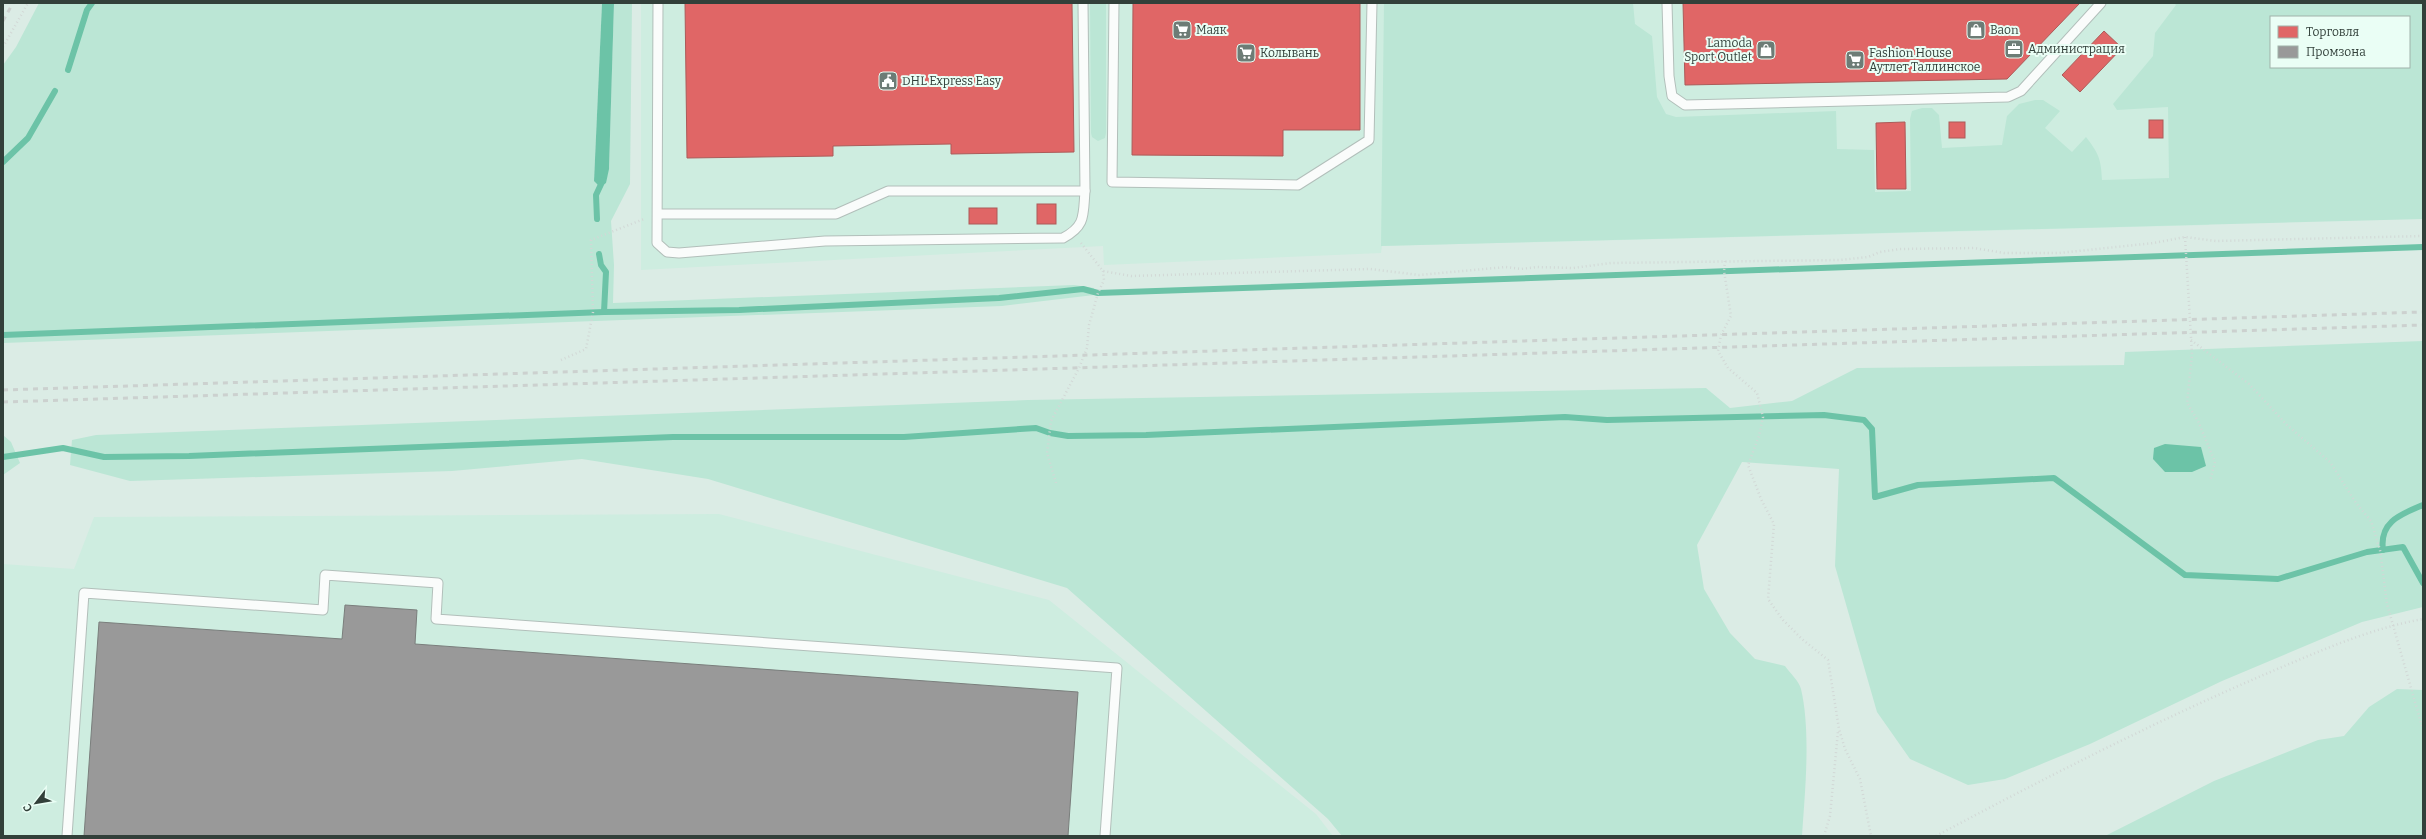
<svg xmlns="http://www.w3.org/2000/svg" width="2426" height="839" font-family="Bitter,serif">
<style>
.built{fill:#ceede0}
.green{fill:#bbe6d5;fill-rule:evenodd}
.water{fill:#6cc3a7}
.shops{fill:#e06666;stroke:#ac5b59}
.industry{fill:#999;stroke:#7a7e7c}
.lines{fill:none;stroke-linecap:round;stroke-linejoin:round}
.stream{stroke:#6cc3a7;stroke-width:6}
.lane-casing{stroke:#b2bfba;stroke-width:11}
.path{stroke:#d2d8d6;stroke-width:2.5;stroke-dasharray:1 3;stroke-linecap:butt}
.lane{stroke:#fafcfb;stroke-width:9}
.rail{stroke:#ccd1cf;stroke-width:3;stroke-dasharray:5 5;stroke-linecap:butt}
.labels{text-anchor:middle;stroke-width:4;stroke-linejoin:round;paint-order:stroke}
.poi-label{font-size:12px;fill:#32403a;stroke:#eafef5;text-anchor:start}
</style>
<rect width="100%" height="100%" fill="#dbece5"/>
<g class="built">
<path d="M641 3H2202L2209 225 1382 246 1381 253 1104 265 1103 246 641 270Z"/>
<path d="M719 514 1049 600 1316 814 1333 836H3V564L74 569 94 517Z"/>
</g>
<g class="green">
<path d="M39 3H602L594 181 609 169 614 3H632L630 184 611 221 614 265 613 303 1074 285 1094 288V295L1002 306 3 343V65L16 47Z"/>
<path d="M1090 3H1106V133L1105 138 1098 141 1092 137 1091 133Z"/>
<path d="M1384 3H1633L1635 24 1652 36 1657 97 1666 114 1676 117 1836 111 1837 149 1874 150 1875 192 1911 191 1910 119 1912 111 1922 108H1932L1939 115 1942 148 2002 145 2007 116 2019 104 2035 100H2043L2060 111 2045 128 2072 152 2086 137C2099 154 2101 159 2102 180L2169 178 2168 107 2117 110 2113 104 2153 56 2155 33 2176 5 2174 3H2423V219L1381 246ZM2271 17H2409V67H2271Z"/>
<path d="M2423 341V607L2362 622 2222 681 2090 744 2005 779 1968 785 1910 759 1877 712 1835 566 1839 469 1742 462 1697 545 1704 589 1730 633 1755 659 1785 666C1790 673 1799 681 1801 689 1811 732 1805 791 1802 836H1342L1328 819 1067 588 708 479 582 459 452 471 130 481 70 465 72 440 96 435 1028 400 1706 388 1730 408 1792 401 1857 368 2124 365 2125 352ZM2186 447H2201L2153 459Z"/>
<path d="M3 435 11 442 20 463 3 475Z"/>
<path d="M2397 689 2423 690V836H2105L2214 781 2318 740 2344 736 2369 707Z"/>
</g>
<g class="water">
<path d="M602 3H614L609 169 606 183 600 187 594 181Z"/>
<path d="M2165 444 2201 447 2206 466 2192 472H2165L2153 459 2154 448Z"/>
</g>
<g class="shops">
<path d="M685 3H1072L1074 152 951 154V144L833 146V156L687 158Z"/>
<path d="M1133 3H1360V130H1283V156L1132 155Z"/>
<path d="M1683 3H2080L2007 79 1685 85Z"/>
<path d="M2104 31 2122 48 2080 92 2062 75Z"/>
<rect x="2149" y="120" width="14" height="18"/>
<path d="M1905 122 1906 189H1877L1876 123Z"/>
<rect x="1949" y="122" width="16" height="16"/>
<rect x="1037" y="204" width="19" height="20"/>
<rect x="969" y="208" width="28" height="16"/>
</g>
<path class="industry" d="M345 605 417 610 415 644 1078 692 1068 836H84L99 622 342 639Z"/>
<g class="lines">
<g class="stream">
<path d="M68 70 87 10 92 3"/>
<path d="M3 162 28 138 55 91"/>
<path d="M597 219 596 195 603 180"/>
<path d="M599 254 601 265 606 272 604 312"/>
<path d="M3 335 604 312 739 310 999 298 1083 289 1098 293 2423 247"/>
<path d="M3 457 63 448 104 457 189 456 673 437H904L1036 428 1050 433 1068 436 1146 435 1565 417 1607 420 1824 415 1864 420 1872 429 1875 497 1918 485 2054 478 2185 575 2278 579 2367 552 2403 547 2423 583"/>
<path d="M2383 550C2379 521 2402 514 2423 505"/>
</g>
<defs>
<g id="lane">
<path d="M658 3 657 243 667 252 679 253 825 241 1063 238C1086 226 1083 215 1085 191L1083 3"/>
<path d="M1114 3 1112 182 1298 185 1369 140 1372 3"/>
<path d="M1667 3 1669 76 1672 96 1685 105 2008 97 2021 91 2101 3"/>
<path d="M658 214H836L888 191H1085"/>
<path d="M67 836 84 593 323 610 325 575 438 583 436 619 1117 668 1105 836"/>
</g>
</defs>
<use href="#lane" class="lane-casing"/>
<g class="path">
<path d="M3 47 28 3"/>
<path d="M2185 237 2192 354 2187 403 2198 421 2215 462 2210 481"/>
<path d="M1081 243 1103 271 1131 276 1370 269 1419 275 1506 267 1521 269 1537 267 1573 268 1611 263 1840 260 1868 257 1880 252 1900 249 1974 248 2004 253H2059L2154 243 2185 237 2216 241 2423 236"/>
<path d="M1725 261 1724 271 1731 316 1721 335 1718 351 1728 368 1757 393 1763 417 1759 436 1748 465 1761 499 1774 524 1768 599 1783 620 1802 639 1828 660 1839 729 1845 749 1860 779 1871 836"/>
<path d="M2191 340 2249 384 2287 425 2330 462 2356 503 2371 521 2380 550 2387 604 2423 730"/>
<path d="M561 360 586 349 593 312 591 240 644 219"/>
<path d="M1056 483 1047 453 1051 421 1079 368 1087 348 1089 325 1098 293 1104 280 1103 271"/>
<path d="M1824 836 1830 816 1838 731"/>
<path d="M1936 836C2043 779 2150 724 2261 676 2313 654 2367 629 2423 619"/>
</g>
<use href="#lane" class="lane"/>
<g class="rail">
<path d="M3 21 13 3"/>
<path d="M3 390 2423 312"/>
<path d="M3 402 2423 325"/>
</g>
</g>
<defs>
<symbol id="supermarket-square" viewBox="-11 -11 22 22"><rect x="-9" y="-9" width="18" height="18" rx="4" fill="#6d7c76" stroke="#eafef5"/><path d="M-6-5.5h2.5l.6 2H6L4.5 2H-2.5L-4.4-4H-6ZM-1.5 3.2a1.3 1.3 0 1 0 .1 0ZM3 3.2a1.3 1.3 0 1 0 .1 0Z" fill="#fff"/></symbol>
<symbol id="shop-square" viewBox="-11 -11 22 22"><rect x="-9" y="-9" width="18" height="18" rx="4" fill="#6d7c76" stroke="#eafef5"/><path d="M-5-2.5h2.3a2.7 3.5 0 0 1 5.4 0H5L5.5 6h-11ZM-1.5-2.5h3a1.5 2.3 0 0 0-3 0Z" fill="#fff"/></symbol>
<symbol id="office-square" viewBox="-11 -11 22 22"><rect x="-9" y="-9" width="18" height="18" rx="4" fill="#6d7c76" stroke="#eafef5"/><path d="M-6-3h4V-5.5h4V-3h4V5H-6ZM-1-4.5V-3h2v-1.5ZM-6 0V1H6V0Z" fill="#fff"/></symbol>
<symbol id="civic-square" viewBox="-11 -11 22 22"><rect x="-9" y="-9" width="18" height="18" rx="4" fill="#6d7c76" stroke="#eafef5"/><path d="M-.6-6.5H3V-4.5H.6V-3L4-1V1h2V6H-6V1h2V-1L-.6-3ZM-1.2 2.5V6h2.4V2.5Z" fill="#fff"/></symbol>
</defs>
<g fill-rule="evenodd">
<use href="#supermarket-square" x="1171" y="19" width="22" height="22"/>
<use href="#shop-square" x="1965" y="19" width="22" height="22"/>
<use href="#office-square" x="2003" y="38" width="22" height="22"/>
<use href="#shop-square" x="1755" y="39" width="22" height="22"/>
<use href="#supermarket-square" x="1235" y="42" width="22" height="22"/>
<use href="#supermarket-square" x="1844" y="49" width="22" height="22"/>
<use href="#civic-square" x="877" y="70" width="22" height="22"/>
</g>
<g class="labels">
<g class="poi-label">
<text x="1196" y="34">Маяк</text>
<text x="1990" y="34">Baon</text>
<text x="1752" y="47" text-anchor="end">Lamoda<tspan x="1752" dy="14">Sport Outlet</tspan></text>
<text x="2028" y="53">Администрация</text>
<text x="1260" y="57">Колывань</text>
<text x="1869" y="57">Fashion House<tspan x="1869" dy="14">Аутлет Таллинское</tspan></text>
<text x="902" y="85">DHL Express Easy</text>
</g>
</g>
<rect width="2426" height="839" fill="none" stroke="#32403a" stroke-width="8"/>
<rect x="2270" y="16" width="140" height="52" fill="#eafef5" stroke="#a0b2aa"/>
<rect x="2278" y="26" width="20" height="12" fill="#e06666" stroke="#a0b2aa"/>
<text x="2306" y="36" font-size="12" fill="#32403a">Торговля</text>
<rect x="2278" y="46" width="20" height="12" fill="#999999" stroke="#a0b2aa"/>
<text x="2306" y="56" font-size="12" fill="#32403a">Промзона</text>
<g transform="translate(36 803) rotate(239)" stroke="#eafef5" stroke-width="3" paint-order="stroke">
<path d="M0-3L7 15L0 10L-7 15Z" fill="#32403a"/>
<text y="-6" font-size="11" font-weight="bold" text-anchor="middle" fill="#32403a">С</text>
</g>
</svg>
